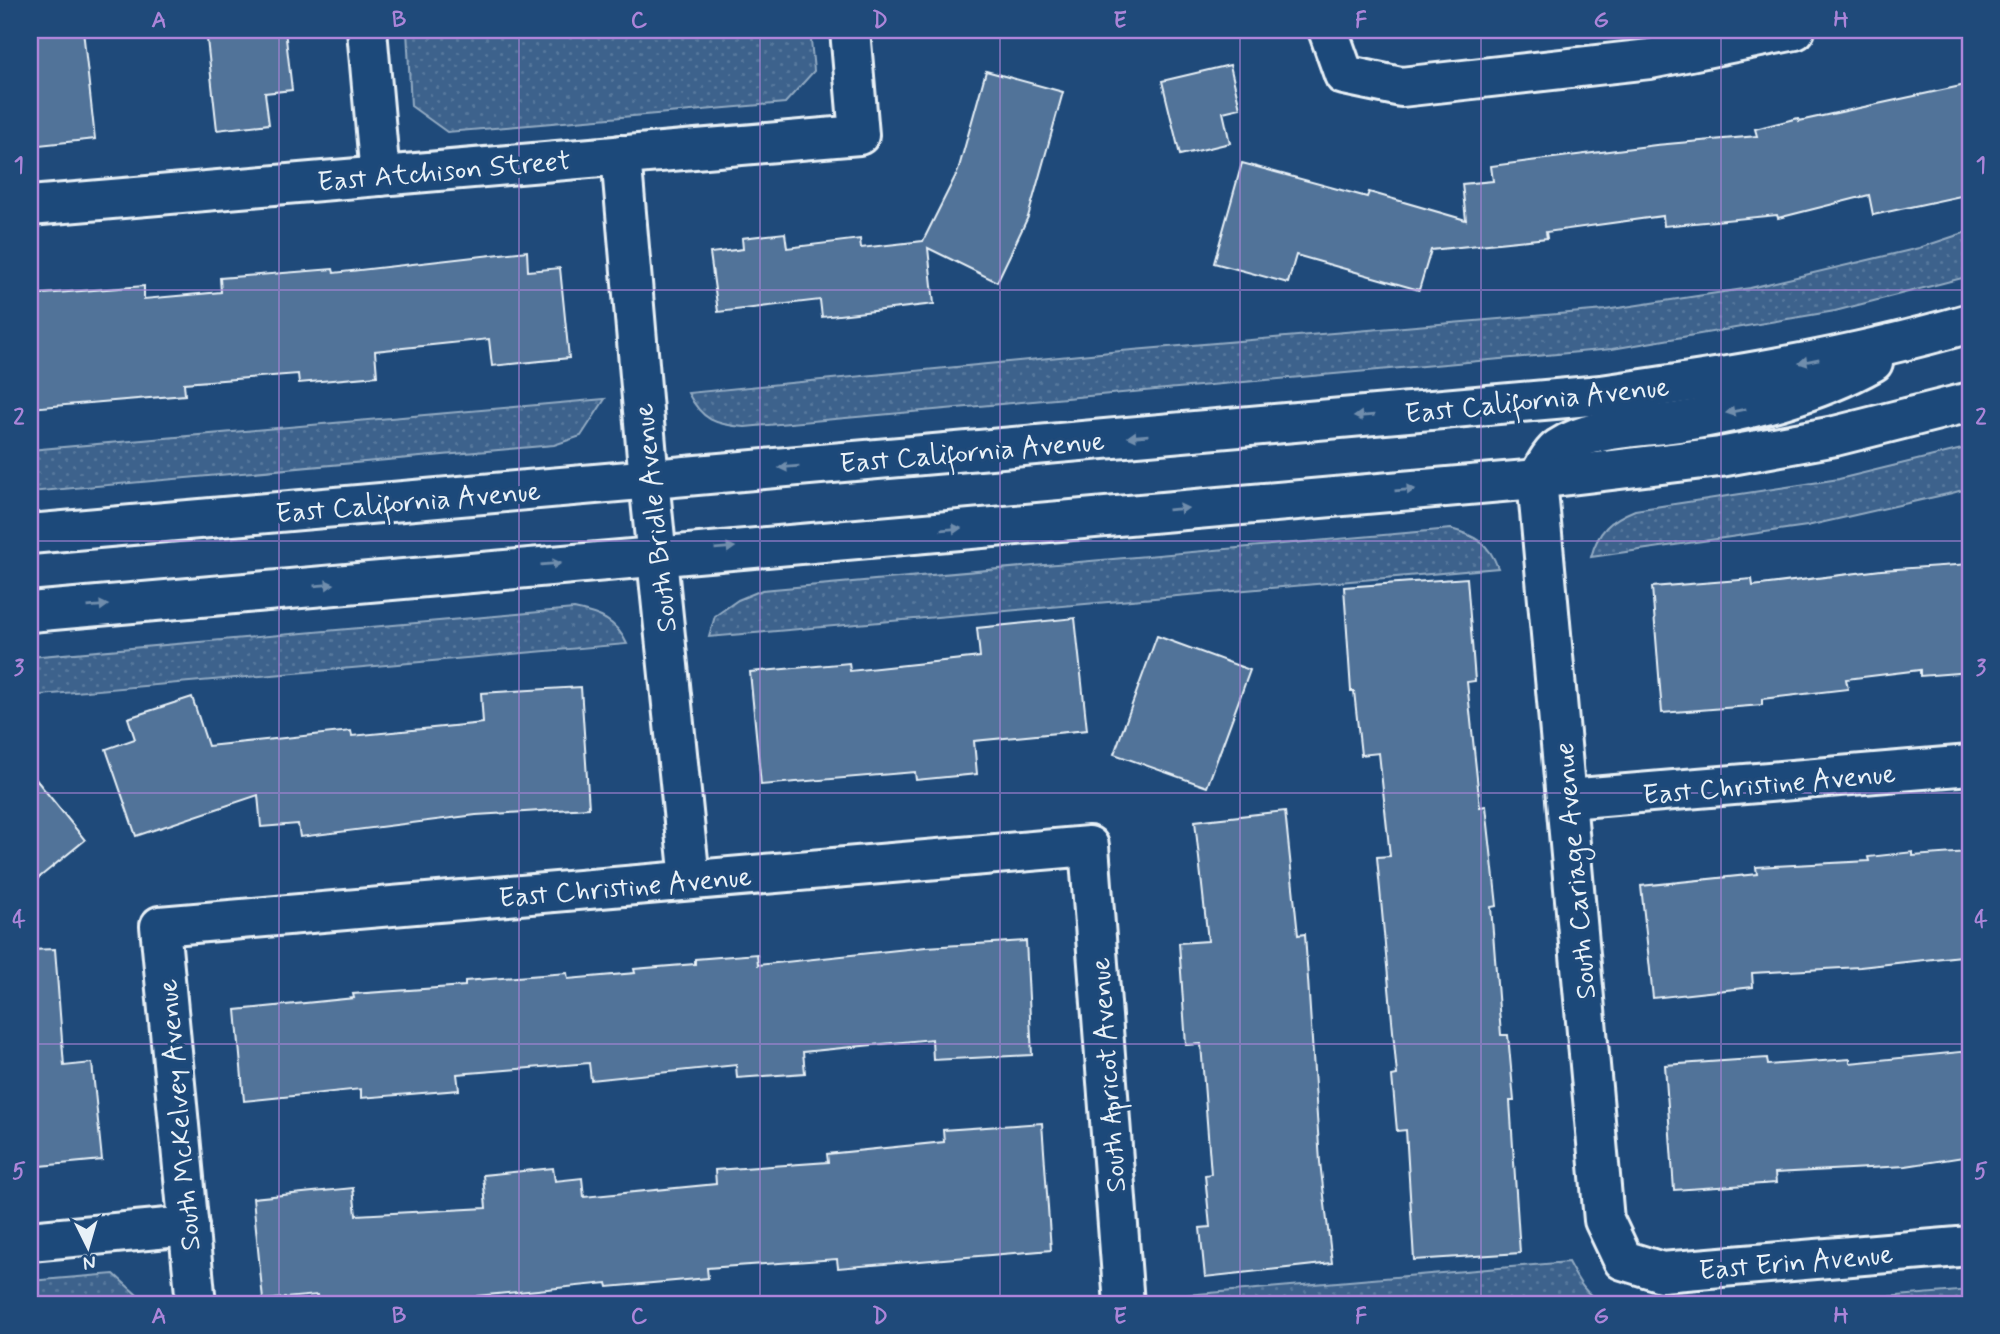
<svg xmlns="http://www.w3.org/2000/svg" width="2000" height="1334" font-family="Mynerve,sans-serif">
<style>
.park{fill:url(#park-dots);stroke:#92aac2;stroke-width:2}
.building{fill:#517399;stroke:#e8f1f8;stroke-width:2}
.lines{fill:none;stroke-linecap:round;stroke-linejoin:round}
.minor-casing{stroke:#e8f1f8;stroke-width:44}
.minor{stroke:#1f4a7a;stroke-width:38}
.oneway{fill:#6f8dac}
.grid{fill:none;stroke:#ac85d9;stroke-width:2;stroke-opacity:0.55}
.labels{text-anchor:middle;stroke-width:7;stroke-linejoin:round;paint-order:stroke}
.street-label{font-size:28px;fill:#e8f1f8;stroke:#1f4a7a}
.neatline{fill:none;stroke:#ac85d9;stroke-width:2.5}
.grid-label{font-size:23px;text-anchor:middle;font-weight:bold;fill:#ac85d9}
</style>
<defs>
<pattern id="park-dots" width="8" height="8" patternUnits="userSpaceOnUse" patternTransform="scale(1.75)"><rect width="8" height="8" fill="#3c628c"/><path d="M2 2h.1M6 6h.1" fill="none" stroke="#58799d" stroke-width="1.8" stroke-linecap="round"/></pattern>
</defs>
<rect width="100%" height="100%" fill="#1f4a7a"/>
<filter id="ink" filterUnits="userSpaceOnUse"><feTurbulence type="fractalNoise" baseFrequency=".0143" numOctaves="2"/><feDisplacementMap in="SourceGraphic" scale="14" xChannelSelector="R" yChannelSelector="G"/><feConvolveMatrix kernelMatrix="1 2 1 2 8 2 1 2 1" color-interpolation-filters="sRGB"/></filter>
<g filter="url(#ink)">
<g class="park">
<path d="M407 30H810L814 71 785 103 447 132 411 106Z"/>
<path d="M1970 231V276L1835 311 1612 349 745 427C715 425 702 420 688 393L1121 351 1605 310 1750 288 1919 248Z"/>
<path d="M605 399 581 436 554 445 30 492V450Z"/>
<path d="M1970 447V488L1952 493 1807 526 1591 557C1598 531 1610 520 1635 510L1839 479Z"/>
<path d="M1451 529C1476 536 1489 543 1498 568L709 637 715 616 738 600 762 590Z"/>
<path d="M574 609C599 614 616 620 627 644L30 696V657Z"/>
<path d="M1568 1262C1577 1279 1586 1296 1604 1304H1160L1163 1297Z"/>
<path d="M114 1274 147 1304H30V1281Z"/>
<path d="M1970 1290V1304H1799Z"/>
</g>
<g class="building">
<path d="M30 30H83L95 139 30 146Z"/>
<path d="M206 30H285L292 90 265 93 269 124 217 130Z"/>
<path d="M1230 65 1240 108 1223 112 1230 143 1180 155 1162 81Z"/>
<path d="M986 71 1063 92 1028 217 997 282 928 248 934 304 822 317 820 300 718 312 710 253 743 249 742 238 785 233 787 248 860 239 861 248 923 241 958 171Z"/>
<path d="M1970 84V194L1873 215 1869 195 1778 218 1777 215 1664 226 1663 216 1546 232 1547 238 1431 250 1419 290 1296 255 1288 283 1214 263 1242 163 1367 197 1369 192 1466 220 1462 184 1493 181 1491 166 1656 145 1757 136 1755 129 1798 118 1799 121Z"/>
<path d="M527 251 528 271 560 268 569 358 492 366 489 339 375 351 377 376 299 383 298 374 184 383 185 395 30 408 31 295 144 286V299L221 292 220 278 333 269 334 273Z"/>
<path d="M1970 564V672L1920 676V670L1846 679 1848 689 1762 699V705L1662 713 1652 587 1752 579 1753 586 1881 570Z"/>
<path d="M1467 578 1475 681 1467 682 1480 807 1486 806 1497 906 1491 907 1501 1035H1508L1514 1101H1510L1520 1253 1414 1260 1406 1130 1397 1131 1392 1076 1397 1075 1377 857 1390 856 1379 753 1361 755 1354 691H1351L1344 587Z"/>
<path d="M1075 618 1087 730 974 741 977 774 916 780 915 772 761 785 750 672 849 663 850 671 980 657 977 628Z"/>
<path d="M1157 636 1250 670 1207 787 1114 754Z"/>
<path d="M581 687 589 808 476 815 300 837 298 824 261 827 258 795 136 836 106 749 135 739 128 718 192 697 208 746 351 731 352 736 483 723 481 693Z"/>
<path d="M30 772 85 840 30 885Z"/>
<path d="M1285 811 1298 935 1305 934 1320 1162 1332 1263 1205 1277 1200 1228 1210 1227 1205 1175 1211 1174 1201 1044 1186 1045 1179 943 1208 941 1195 821Z"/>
<path d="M1913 852V856L1968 852 1970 955 1860 967 1752 973 1753 987 1653 998 1641 886 1757 874 1756 867 1869 861 1868 857Z"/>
<path d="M1026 941 1032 1055 933 1060 932 1039 803 1052 805 1073 737 1078 736 1065 591 1080 589 1063 457 1074 459 1090 361 1098V1089L244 1101 236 1010 354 998 353 994 465 986V981L567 973 568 979 635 973 634 969 695 964V959L757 954 758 965 926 947Z"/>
<path d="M55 949 64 1066 92 1063 102 1160 30 1167V950Z"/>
<path d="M1970 1051V1156L1906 1166 1775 1173 1776 1183 1674 1190 1665 1065 1767 1058 1768 1065 1850 1059V1063Z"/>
<path d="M1042 1123 1051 1250 838 1268 837 1259 707 1268 708 1278 608 1287 607 1283 477 1296V1299L318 1304 317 1295 263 1300 253 1198 353 1188 356 1215 486 1208 483 1175 553 1168 555 1181 582 1178 584 1197 716 1184 715 1170 828 1162 827 1154 944 1142 943 1130Z"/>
</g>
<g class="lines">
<defs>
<g id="minor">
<path d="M367 30 380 176"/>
<path d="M1328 30 1344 75 1401 87 1650 59 1795 30"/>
<path d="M621 155 649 480 690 880"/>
<path d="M30 206 859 135 850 30"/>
<path d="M1873 362C1814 395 1746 411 1679 422 1641 428 1592 426 1559 448 1550 454 1543 470 1537 479L1604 1220 1623 1260 1662 1272 1970 1246"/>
<path d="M30 534 1601 395C1725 378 1850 358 1970 323"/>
<path d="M30 612 1537 479 1720 457 1835 436 1970 402"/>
<path d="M1568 799 1970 765"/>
<path d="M30 1241 189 1226"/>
<path d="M196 1304 160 926 1089 846 1124 1304"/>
</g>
</defs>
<use href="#minor" class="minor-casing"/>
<use href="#minor" class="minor"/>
</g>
<defs><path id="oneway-solid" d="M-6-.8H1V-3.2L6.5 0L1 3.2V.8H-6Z" transform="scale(1.75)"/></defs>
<g class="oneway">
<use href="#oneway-solid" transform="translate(1809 361) rotate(169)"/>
<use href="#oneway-solid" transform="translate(1736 411) rotate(169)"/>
<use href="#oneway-solid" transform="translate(1364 416) rotate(175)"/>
<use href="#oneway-solid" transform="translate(1138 436) rotate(175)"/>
<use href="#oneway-solid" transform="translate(789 467) rotate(175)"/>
<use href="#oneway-solid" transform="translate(1405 490) rotate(-5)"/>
<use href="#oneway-solid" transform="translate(1178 509) rotate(-5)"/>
<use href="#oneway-solid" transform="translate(951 529) rotate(-5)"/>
<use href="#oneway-solid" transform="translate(725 548) rotate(-5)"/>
<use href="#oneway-solid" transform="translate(551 564) rotate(-5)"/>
<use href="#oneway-solid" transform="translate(324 585) rotate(-5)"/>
<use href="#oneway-solid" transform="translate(98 606) rotate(-5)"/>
</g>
</g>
<path class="grid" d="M279 30V1304M519 30V1304M760 30V1304M1000 30V1304M1240 30V1304M1481 30V1304M1721 30V1304M30 290H1970M30 541H1970M30 793H1970M30 1044H1970"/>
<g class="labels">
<g class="street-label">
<text transform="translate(444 170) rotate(-5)" y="10">East Atchison Street</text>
<text transform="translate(1537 399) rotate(-6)" y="10">East California Avenue</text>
<text transform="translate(972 451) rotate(-5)" y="10">East California Avenue</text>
<text transform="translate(408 501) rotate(-5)" y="10">East California Avenue</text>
<text transform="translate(654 518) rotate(-96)" y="10">South Bridle Avenue</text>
<text transform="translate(1769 783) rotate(-5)" y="10">East Christine Avenue</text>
<text transform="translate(1574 871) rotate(-95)" y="10">South Cariage Avenue</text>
<text transform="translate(625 886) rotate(-5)" y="10">East Christine Avenue</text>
<text transform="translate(1107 1075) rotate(-94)" y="10">South Apricot Avenue</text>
<text transform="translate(178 1115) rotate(-95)" y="10">South McKelvey Avenue</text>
<text transform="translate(1796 1261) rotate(-5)" y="10">East Erin Avenue</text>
</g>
</g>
<rect width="2000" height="1334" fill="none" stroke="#1f4a7a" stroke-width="77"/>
<g transform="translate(88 1247) rotate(175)" stroke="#1f4a7a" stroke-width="5" paint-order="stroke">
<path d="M0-5L12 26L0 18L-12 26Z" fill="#e8f1f8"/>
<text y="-10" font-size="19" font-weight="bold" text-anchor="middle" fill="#e8f1f8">N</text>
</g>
<rect x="38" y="38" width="1924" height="1258" class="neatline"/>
<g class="grid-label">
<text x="159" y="27">A</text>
<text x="399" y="27">B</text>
<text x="639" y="27">C</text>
<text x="880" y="27">D</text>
<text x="1120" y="27">E</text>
<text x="1361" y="27">F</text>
<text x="1601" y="27">G</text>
<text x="1841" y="27">H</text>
<text x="19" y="172">1</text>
<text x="1981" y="172">1</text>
<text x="19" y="424">2</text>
<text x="1981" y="424">2</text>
<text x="19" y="675">3</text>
<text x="1981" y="675">3</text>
<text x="19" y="926">4</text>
<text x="1981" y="926">4</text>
<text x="19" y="1178">5</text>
<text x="1981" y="1178">5</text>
<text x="159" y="1323">A</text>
<text x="399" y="1323">B</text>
<text x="639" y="1323">C</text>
<text x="880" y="1323">D</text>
<text x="1120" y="1323">E</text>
<text x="1361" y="1323">F</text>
<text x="1601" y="1323">G</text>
<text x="1841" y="1323">H</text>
</g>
</svg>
